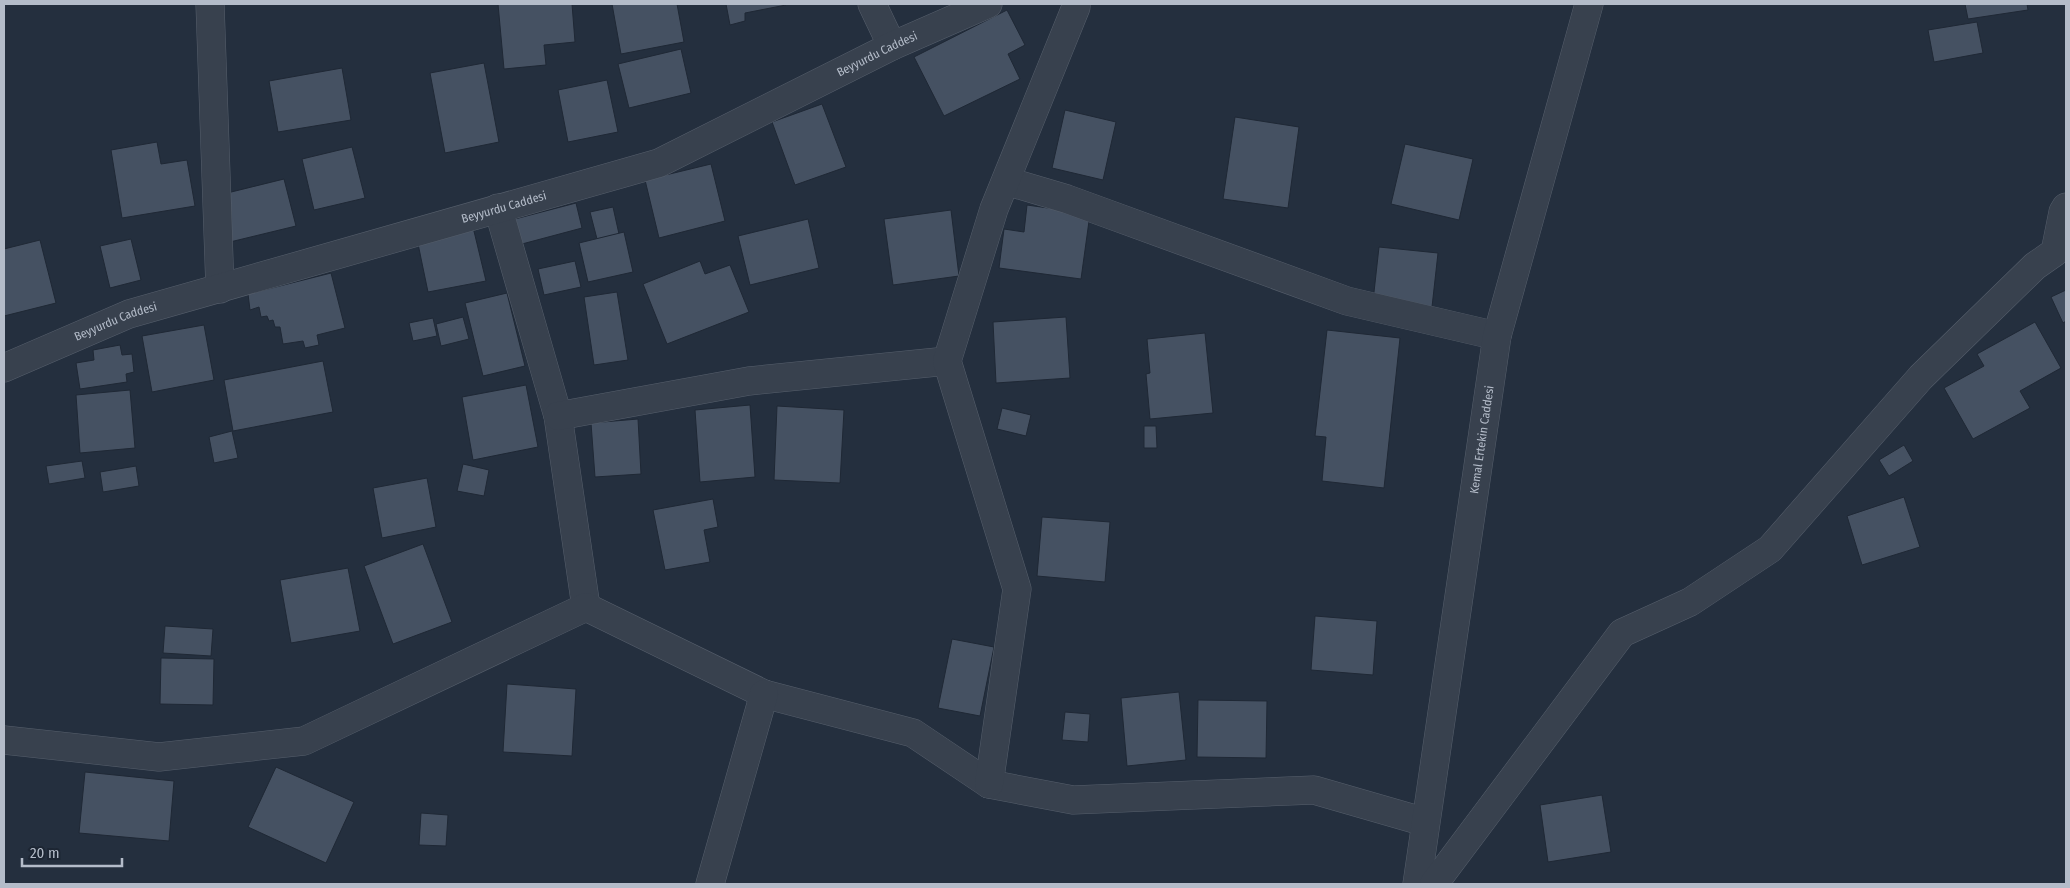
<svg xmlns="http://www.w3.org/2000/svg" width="2070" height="888" font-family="'Fira Sans Condensed',sans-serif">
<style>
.building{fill:#455162;stroke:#1f2835}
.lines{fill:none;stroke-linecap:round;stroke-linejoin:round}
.minor-casing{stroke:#565f6c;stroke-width:29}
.minor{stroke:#38414e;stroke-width:28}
.labels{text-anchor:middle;stroke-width:4;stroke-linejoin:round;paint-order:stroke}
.street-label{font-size:12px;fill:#b4bcc9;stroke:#1d2633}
</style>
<rect width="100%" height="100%" fill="#242f3e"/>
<g class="building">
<path d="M498 4H572L575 42 544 45 546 65 504 69Z"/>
<path d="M612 4H677L684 42 621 54Z"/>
<path d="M726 4H786V5L745 13V21L730 25Z"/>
<path d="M1965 4H2027L2028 10 1968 19Z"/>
<path d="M1007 10 1025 45 1008 54 1020 79 944 116 914 57Z"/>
<path d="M1977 22 1983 53 1934 62 1928 30Z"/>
<path d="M681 49 691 93 629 108 618 64Z"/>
<path d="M484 63 499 142 445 153 430 73Z"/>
<path d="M342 68 351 120 278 132 269 81Z"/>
<path d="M607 80 618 132 568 142 558 90Z"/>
<path d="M822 104 846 167 795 185 772 122Z"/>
<path d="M1065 110 1116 122 1103 180 1052 168Z"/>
<path d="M1235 117 1299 127 1288 208 1223 199Z"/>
<path d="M157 142 161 164 187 160 195 206 122 218 111 150Z"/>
<path d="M1405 144 1473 159 1459 220 1391 204Z"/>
<path d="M352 147 365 198 314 210 302 159Z"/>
<path d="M711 164 725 221 659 238 645 180Z"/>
<path d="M284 179 296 226 230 242 219 195Z"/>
<path d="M576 203 582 228 522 244 515 219Z"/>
<path d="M1027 205 1090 214 1081 279 999 268 1004 229 1024 232Z"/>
<path d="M613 207 619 234 597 239 590 212Z"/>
<path d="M951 210 959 276 893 285 884 219Z"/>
<path d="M808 219 819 268 750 285 738 236Z"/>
<path d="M473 227 486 281 428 292 417 239Z"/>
<path d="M624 232 633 272 588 282 579 243Z"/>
<path d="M131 239 141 280 110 288 100 246Z"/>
<path d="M40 240 56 303 4 316V249Z"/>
<path d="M1379 247 1438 253 1432 307 1373 301Z"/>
<path d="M575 261 581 287 544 295 538 269Z"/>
<path d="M700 261 705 274 730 265 749 312 667 344 643 284Z"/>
<path d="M331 273 345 328 317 335 319 345 305 348 303 341 283 344 280 327H275L273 320 269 321 267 316 261 317 259 307 250 310 248 294Z"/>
<path d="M2066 290V321L2063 323 2051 297Z"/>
<path d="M617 292 628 360 594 365 584 297Z"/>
<path d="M507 293 525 366 483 376 465 303Z"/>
<path d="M463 317 469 339 441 346 436 324Z"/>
<path d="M1066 317 1070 378 996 383 993 322Z"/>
<path d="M433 318 437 336 413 341 409 323Z"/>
<path d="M2035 322 2061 368 2020 391 2030 408 1973 439 1944 388 1984 366 1977 354Z"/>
<path d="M204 325 214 380 152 392 142 336Z"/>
<path d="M1327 330 1400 338 1384 488 1322 481 1326 437 1315 436Z"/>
<path d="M1205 333 1213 413 1150 419 1146 374 1150 373 1147 339Z"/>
<path d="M120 345 122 355 132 354 134 372 126 374 127 382 80 389 76 363 94 360 93 350Z"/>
<path d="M323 361 333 412 233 431 224 380Z"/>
<path d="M526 385 538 447 473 460 462 397Z"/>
<path d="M130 390 135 448 80 453 76 395Z"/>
<path d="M750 405 755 477 700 482 695 410Z"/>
<path d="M777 406 844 410 840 483 774 480Z"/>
<path d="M1002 408 1031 415 1026 436 997 429Z"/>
<path d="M638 419 641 474 595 477 591 423Z"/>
<path d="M1144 426H1156L1157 448H1144Z"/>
<path d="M232 431 238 458 214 463 209 437Z"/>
<path d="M1904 445 1913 461 1889 476 1879 460Z"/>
<path d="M82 461 85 478 49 484 46 466Z"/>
<path d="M463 464 489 470 484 496 457 491Z"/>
<path d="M136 466 139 486 103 492 100 472Z"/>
<path d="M427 478 436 527 382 538 373 488Z"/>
<path d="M1904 497 1920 547 1862 565 1847 516Z"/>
<path d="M713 499 718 527 704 530 710 562 665 570 653 510Z"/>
<path d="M1042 517 1110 522 1105 582 1037 576Z"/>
<path d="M423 544 452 622 393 644 364 566Z"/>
<path d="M348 568 360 631 291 643 280 580Z"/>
<path d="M1315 616 1377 621 1373 675 1311 670Z"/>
<path d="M165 626 213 629 211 656 163 653Z"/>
<path d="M952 639 994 647 980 716 938 708Z"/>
<path d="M161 658 214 659 213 705 160 704Z"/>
<path d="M507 684 576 689 572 756 503 752Z"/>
<path d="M1179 692 1186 760 1127 766 1121 698Z"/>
<path d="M1198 700 1267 701 1266 758 1197 757Z"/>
<path d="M1065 712 1090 714 1088 742 1062 740Z"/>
<path d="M276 767 354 802 326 863 248 827Z"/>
<path d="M85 772 174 781 169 841 79 833Z"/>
<path d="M1602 795 1611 852 1548 862 1540 805Z"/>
<path d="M421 813 448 815 446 846 419 845Z"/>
</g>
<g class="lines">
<defs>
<g id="minor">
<path d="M210 4 220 289"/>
<path d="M872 4 892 46"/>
<path d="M1006 181 1067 199 1347 301 1497 336"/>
<path d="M498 208 558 416 586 607"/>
<path id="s1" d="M4 368 129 314 659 163 892 46 988 4"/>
<path d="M558 416 749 381 947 361"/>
<path d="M4 740 159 757 304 741 586 607 764 694 913 733 989 784 1073 800 1314 790 1425 822"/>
<path d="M989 784 1017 589 947 361 994 209 1076 7V4"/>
<path d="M710 884 764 694"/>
<path id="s2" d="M1417 884 1497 336 1589 4"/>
<path d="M1434 884 1622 633 1690 602 1770 549 1921 377 2035 266 2055 252 2063 212 2066 207"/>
</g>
</defs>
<use href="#minor" class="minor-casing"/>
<use href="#minor" class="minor"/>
</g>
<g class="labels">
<g class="street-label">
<text dy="4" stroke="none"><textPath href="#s1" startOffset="931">Beyyurdu Caddesi</textPath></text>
<text dy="4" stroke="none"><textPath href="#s1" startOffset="526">Beyyurdu Caddesi</textPath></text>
<text dy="4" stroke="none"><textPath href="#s1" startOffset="121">Beyyurdu Caddesi</textPath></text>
<text dy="4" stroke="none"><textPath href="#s2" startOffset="449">Kemal Ertekin Caddesi</textPath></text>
</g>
</g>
<rect width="2070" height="888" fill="none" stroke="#b4bcc9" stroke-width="10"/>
<path d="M22 858v8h100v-8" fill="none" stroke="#b4bcc9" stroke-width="2.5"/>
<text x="30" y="858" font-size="15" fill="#b4bcc9" stroke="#1d2633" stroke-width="4" paint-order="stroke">20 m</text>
</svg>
